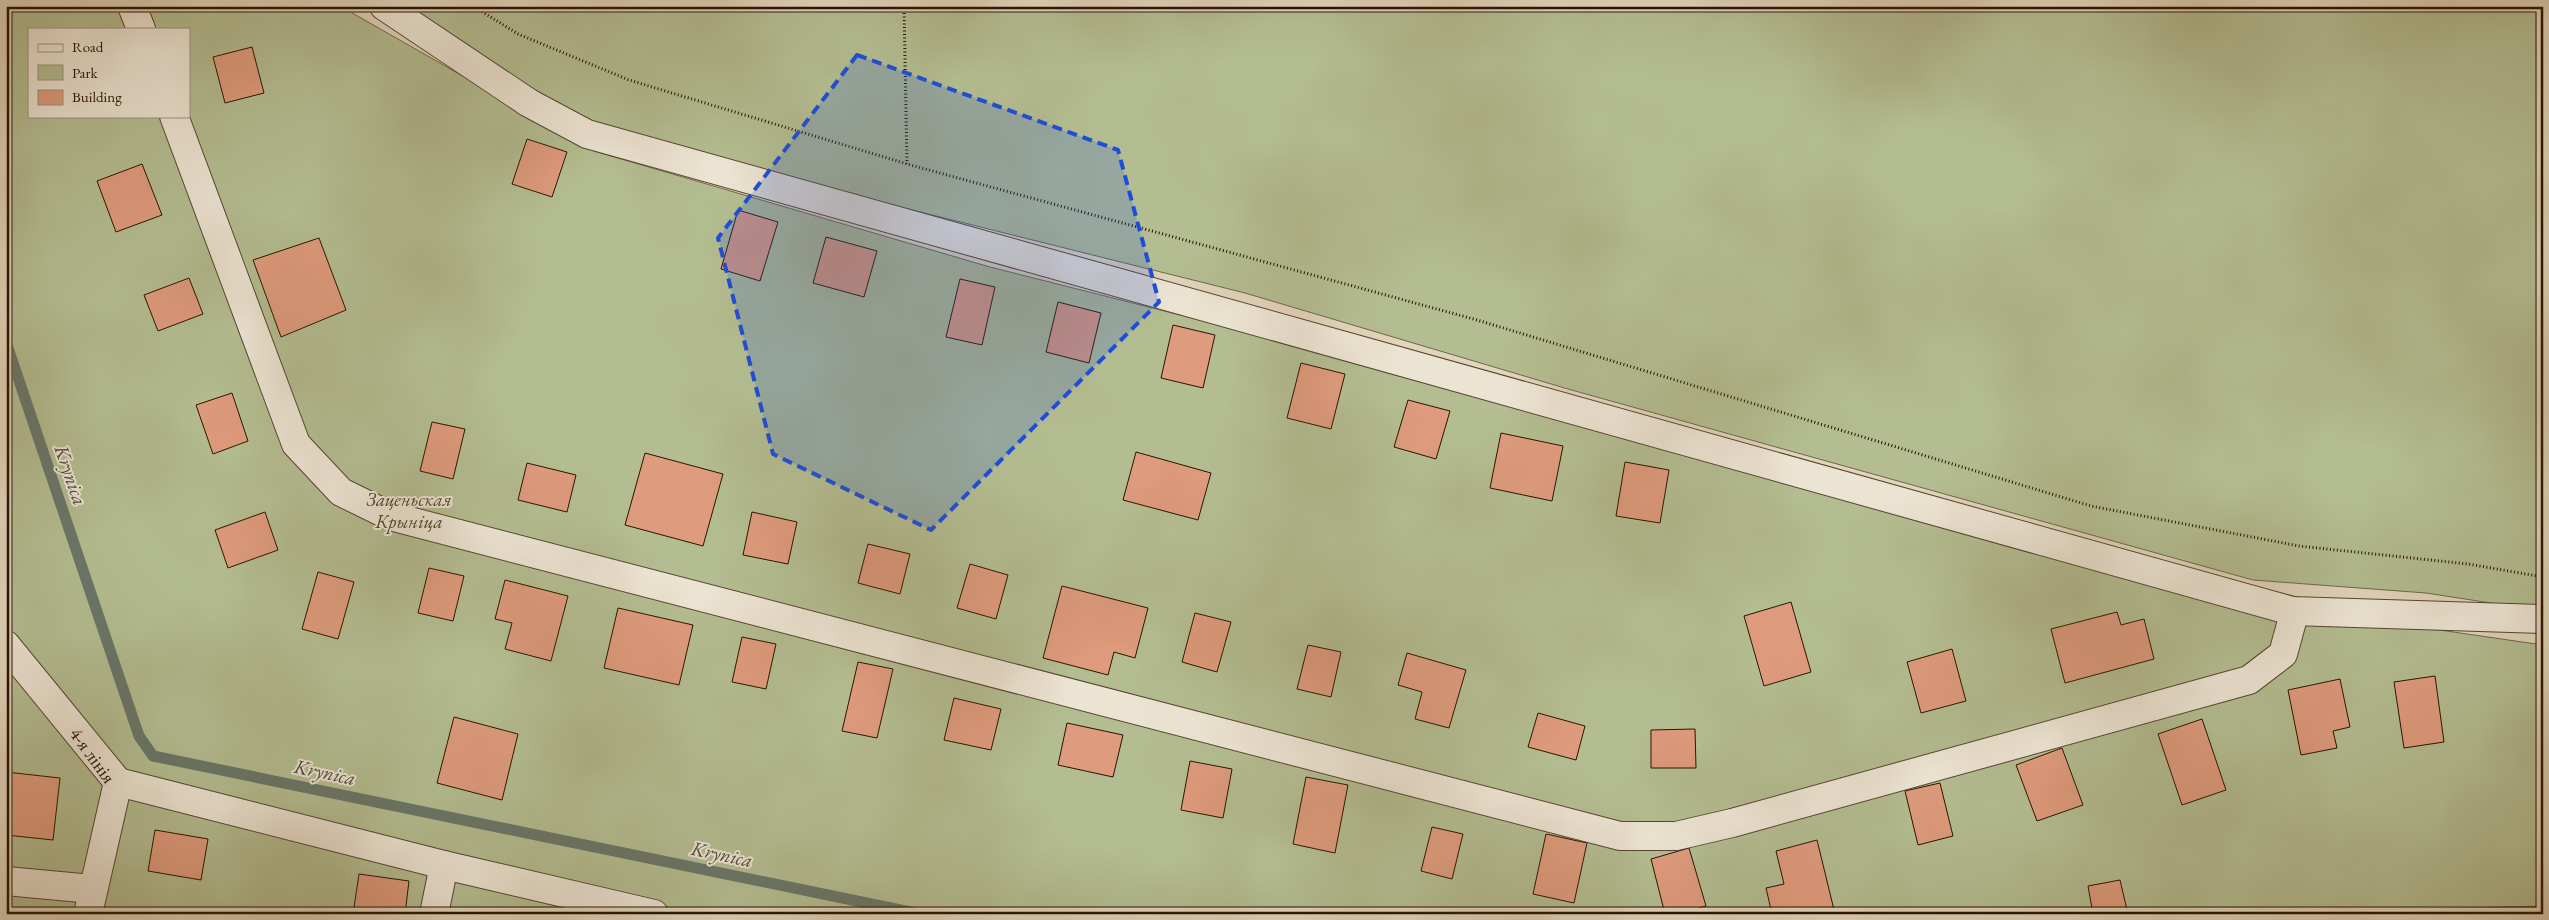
<svg xmlns="http://www.w3.org/2000/svg" width="2549" height="920" font-family="'EB Garamond',serif">
<style>
.green{fill:#b3bd91;stroke:#6e684a;fill-rule:evenodd}
.lines{fill:none;stroke-linecap:round;stroke-linejoin:round}
.stream{stroke:#6a7769;stroke-width:11}
.building{fill:#de9b7d;stroke:#291303}
.minor-casing{stroke:#574431;stroke-width:30}
.path{stroke:#291303;stroke-width:3;stroke-dasharray:1 2.5;stroke-linecap:butt}
.minor{stroke:#ece4d3;stroke-width:28}
.marked{fill:#1d4ed8;fill-opacity:0.2;stroke:#1d4ed8;stroke-width:4;stroke-dasharray:10 6;stroke-linejoin:round}
.labels{text-anchor:middle;stroke-width:4;stroke-linejoin:round;paint-order:stroke}
.park-label{font-size:19px;font-style:italic;fill:#52462e;stroke:#ece4d3}
.street-label{font-size:19px;fill:#291303;stroke:#ece4d3}
.water-label{font-size:20px;font-style:italic;fill:#4f4d3e;stroke:#ece4d3}
</style>
<rect width="100%" height="100%" fill="#e1d5bc"/>
<filter id="stains"><feTurbulence type="fractalNoise" baseFrequency=".004" numOctaves="4"/><feColorMatrix values="0 0 0 0 .2 0 0 0 0 .09 0 0 0 0 .02 0 0 0 .5 -.17"/></filter>
<radialGradient id="worn" r=".72"><stop offset=".6" stop-color="#630" stop-opacity="0"/><stop offset="1" stop-color="#630" stop-opacity=".3"/></radialGradient>
<g class="green">
<path d="M6 6H340L594 151 990 267 2412 626 2543 645V914H6ZM29 29H189V116H29Z"/>
<path d="M402 6H2543V611L2426 593 2253 580 1568 389 1245 293 860 197 592 121 517 82Z"/>
</g>
<g class="lines">
<g class="stream">
<path d="M6 342 139 736 153 756 920 914"/>
<path d="M2426 914 2543 911"/>
</g>
</g>
<g class="building">
<path d="M252 47 264 93 225 103 213 57Z"/>
<path d="M527 139 567 152 552 197 512 184Z"/>
<path d="M142 164 162 215 116 232 97 181Z"/>
<path d="M738 210 778 222 760 281 721 269Z"/>
<path d="M826 237 877 251 864 297 813 283Z"/>
<path d="M319 238 346 310 281 337 253 260Z"/>
<path d="M189 278 203 314 158 331 144 295Z"/>
<path d="M960 279 995 287 982 345 946 337Z"/>
<path d="M1058 302 1101 313 1089 363 1046 352Z"/>
<path d="M1173 325 1215 335 1203 388 1161 378Z"/>
<path d="M1301 363 1345 374 1331 429 1287 418Z"/>
<path d="M232 393 248 441 213 454 196 405Z"/>
<path d="M1408 400 1450 411 1436 459 1394 447Z"/>
<path d="M432 422 465 429 453 479 420 471Z"/>
<path d="M1501 433 1563 446 1552 501 1490 488Z"/>
<path d="M1136 452 1211 473 1198 520 1123 500Z"/>
<path d="M645 453 723 474 703 546 625 525Z"/>
<path d="M1625 462 1669 470 1660 523 1616 516Z"/>
<path d="M527 463 576 475 567 512 518 500Z"/>
<path d="M265 512 278 550 228 568 215 530Z"/>
<path d="M752 512 797 522 788 564 743 555Z"/>
<path d="M868 544 910 554 900 594 858 583Z"/>
<path d="M970 564 1008 575 996 619 957 608Z"/>
<path d="M429 568 464 576 453 621 418 613Z"/>
<path d="M318 572 354 582 338 639 302 629Z"/>
<path d="M505 580 568 596 551 661 505 649 512 623 495 619Z"/>
<path d="M1062 586 1148 608 1135 658 1114 652 1108 675 1043 658Z"/>
<path d="M1791 602 1811 672 1764 686 1744 616Z"/>
<path d="M618 608 693 625 679 685 604 668Z"/>
<path d="M2117 612 2121 625 2144 619 2154 659 2065 683 2051 629Z"/>
<path d="M1195 613 1231 622 1217 672 1182 662Z"/>
<path d="M742 637 776 644 766 689 732 682Z"/>
<path d="M1308 645 1341 652 1331 697 1297 689Z"/>
<path d="M1952 649 1966 701 1921 713 1907 662Z"/>
<path d="M1407 653 1466 670 1449 728 1415 719 1422 692 1398 685Z"/>
<path d="M858 662 893 669 877 738 842 731Z"/>
<path d="M2435 676 2444 742 2404 748 2394 682Z"/>
<path d="M2340 679 2350 727 2333 731 2337 748 2301 755 2288 690Z"/>
<path d="M954 698 1001 709 991 750 944 740Z"/>
<path d="M1538 713 1585 726 1576 760 1528 747Z"/>
<path d="M454 717 518 734 502 800 437 783Z"/>
<path d="M2202 719 2226 790 2182 805 2158 734Z"/>
<path d="M1067 723 1123 735 1113 777 1058 765Z"/>
<path d="M1695 729 1696 768H1651V730Z"/>
<path d="M2062 748 2083 805 2037 821 2016 765Z"/>
<path d="M1190 761 1232 769 1223 818 1181 810Z"/>
<path d="M6 772 60 778 53 840 6 835Z"/>
<path d="M1306 777 1348 785 1335 853 1293 844Z"/>
<path d="M1940 783 1953 836 1918 845 1905 791Z"/>
<path d="M1432 827 1463 834 1452 879 1421 871Z"/>
<path d="M155 830 208 839 201 880 148 871Z"/>
<path d="M1546 834 1587 843 1574 903 1533 894Z"/>
<path d="M1817 840 1835 914H1772L1766 888 1784 884 1776 851Z"/>
<path d="M1689 848 1706 906 1677 914H1665L1651 859Z"/>
<path d="M359 874 409 881 405 914H353Z"/>
<path d="M2120 880 2128 914H2093L2088 886Z"/>
</g>
<g class="lines">
<defs>
<g id="minor">
<path d="M132 6 141 29"/>
<path d="M384 6 529 103 587 134 2292 611 2543 619"/>
<path d="M174 116 296 444 341 492 390 516 1620 836H1676L1732 823 2249 680 2283 654 2292 621V611"/>
<path d="M6 645 118 782"/>
<path d="M118 782 444 865 654 914"/>
<path d="M6 881 92 889"/>
<path d="M88 914 118 782"/>
<path d="M434 914 444 865"/>
</g>
</defs>
<use href="#minor" class="minor-casing"/>
<g class="path">
<path d="M473 6 518 34 629 80 907 164 1477 320 2091 506 2299 546 2468 564 2543 577"/>
<path d="M904 6 907 164"/>
</g>
<use href="#minor" class="minor"/>
</g>
<path class="marked" d="M857 55 1118 150 1159 302 931 530 773 454 718 238Z"/>
<g class="labels">
<g class="park-label">
<text x="409" y="506">Заценьская<tspan x="409" dy="22">Крыніца</tspan></text>
</g>
<g class="street-label">
<text transform="translate(93 755) rotate(54)" y="7">4-я лінія</text>
</g>
<g class="water-label">
<text transform="translate(71 475) rotate(71)" y="7">Krynica</text>
<text transform="translate(325 772) rotate(12)" y="7">Krynica</text>
<text transform="translate(722 854) rotate(12)" y="7">Krynica</text>
</g>
</g>
<rect width="2549" height="920" fill="none" stroke="#e1d5bc" stroke-width="25"/>
<rect x="8" y="8" width="2534" height="905" fill="none" stroke="#291303" stroke-width="2.5"/>
<rect x="12" y="12" width="2524" height="895" fill="none" stroke="#291303"/>
<rect x="28" y="28" width="162" height="90" fill="#ece4d3" stroke="#9e9080"/>
<rect x="38" y="44" width="25" height="8" fill="#ece4d3" stroke="#9e9080"/>
<text x="72" y="52" font-size="15" fill="#291303">Road</text>
<rect x="38" y="65" width="25" height="15" fill="#b3bd91" stroke="#9e9080"/>
<text x="72" y="78" font-size="15" fill="#291303">Park</text>
<rect x="38" y="90" width="25" height="15" fill="#de9b7d" stroke="#9e9080"/>
<text x="72" y="102" font-size="15" fill="#291303">Building</text>
<rect width="100%" height="100%" filter="url(#stains)"/>
<rect width="100%" height="100%" fill="url(#worn)"/>
</svg>
